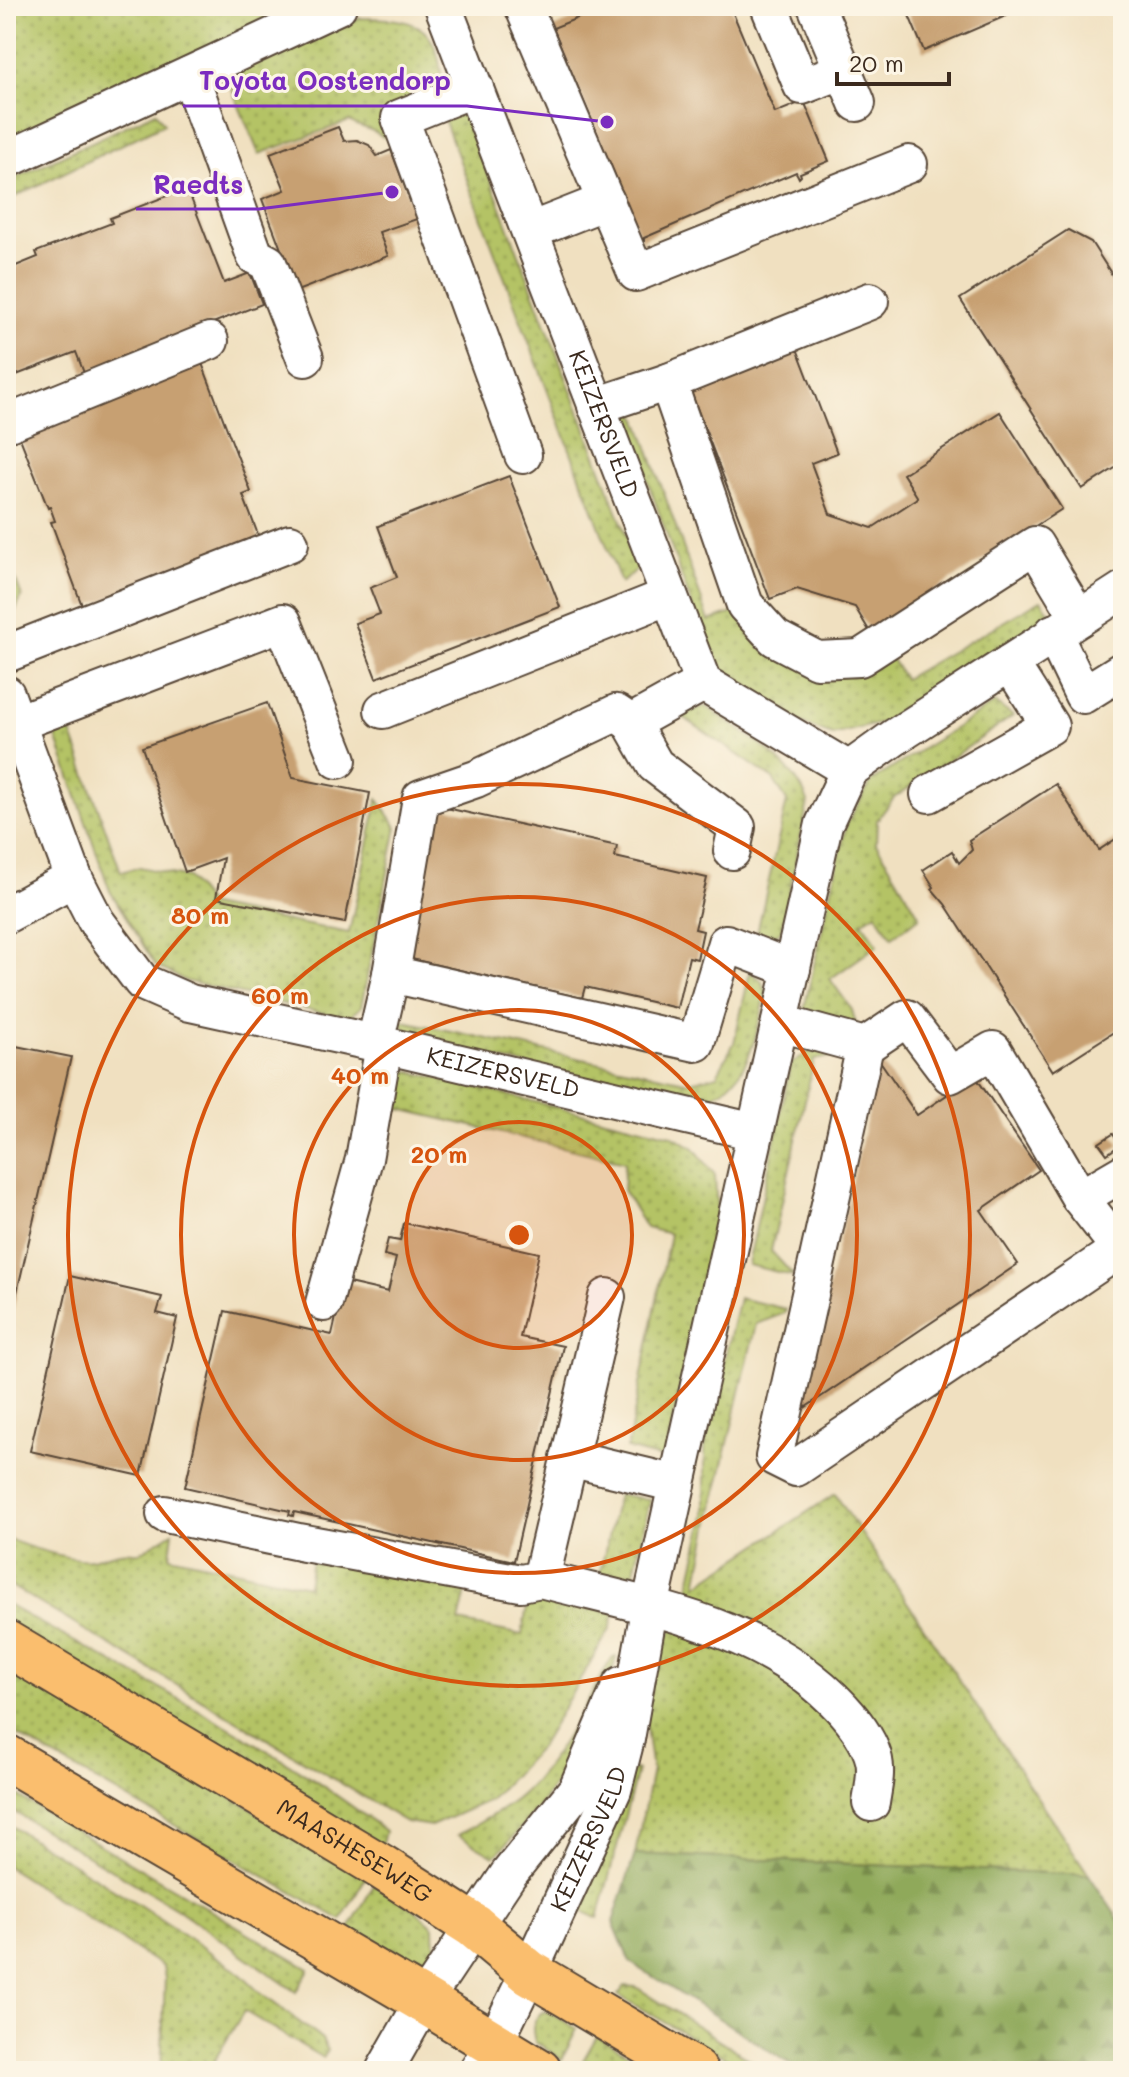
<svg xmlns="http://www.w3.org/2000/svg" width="1129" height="2077" font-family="Mali,sans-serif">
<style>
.grass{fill:url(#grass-dots);stroke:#787642;stroke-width:2}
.forest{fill:url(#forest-firs);stroke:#656a3c;stroke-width:2}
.building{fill:#c7a072}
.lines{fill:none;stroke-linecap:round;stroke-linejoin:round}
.minor-casing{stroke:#564536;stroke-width:40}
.major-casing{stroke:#564536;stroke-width:48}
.minor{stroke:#fff;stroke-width:36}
.major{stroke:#fabe6e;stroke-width:44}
.ring{fill:none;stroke:#d7540e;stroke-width:4}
.labels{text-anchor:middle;stroke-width:6;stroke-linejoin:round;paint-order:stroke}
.street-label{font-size:24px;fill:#3b2a1e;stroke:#fcf5e5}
.centre{fill:#d7540e;stroke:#fcf5e5;stroke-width:4}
.ring-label{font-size:24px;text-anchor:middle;font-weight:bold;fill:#d7540e;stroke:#fcf5e5;stroke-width:6;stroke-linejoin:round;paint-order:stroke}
.leader{fill:none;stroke:#7b2cbf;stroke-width:3}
.callout-dot{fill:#7b2cbf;stroke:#fcf5e5;stroke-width:3}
.callout-label{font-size:26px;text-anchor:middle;font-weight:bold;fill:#7b2cbf;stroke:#fcf5e5;stroke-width:6;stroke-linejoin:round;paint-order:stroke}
</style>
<defs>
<pattern id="grass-dots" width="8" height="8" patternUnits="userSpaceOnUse" patternTransform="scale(2)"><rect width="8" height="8" fill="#b4c365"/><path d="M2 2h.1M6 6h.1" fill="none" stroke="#949f53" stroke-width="1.8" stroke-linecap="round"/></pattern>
<pattern id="forest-firs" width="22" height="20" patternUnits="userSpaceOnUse" patternTransform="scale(2)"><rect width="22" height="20" fill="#8fa95a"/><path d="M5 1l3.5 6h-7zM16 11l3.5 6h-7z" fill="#768a4a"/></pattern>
</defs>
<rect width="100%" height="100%" fill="#fcf5e5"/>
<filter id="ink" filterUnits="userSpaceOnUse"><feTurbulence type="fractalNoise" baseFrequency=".0125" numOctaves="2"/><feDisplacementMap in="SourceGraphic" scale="16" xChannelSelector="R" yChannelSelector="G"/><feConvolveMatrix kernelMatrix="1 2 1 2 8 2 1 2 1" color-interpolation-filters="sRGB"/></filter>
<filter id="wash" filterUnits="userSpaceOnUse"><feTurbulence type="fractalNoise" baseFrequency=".006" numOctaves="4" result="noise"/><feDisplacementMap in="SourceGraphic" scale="32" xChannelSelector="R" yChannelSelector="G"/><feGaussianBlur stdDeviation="1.8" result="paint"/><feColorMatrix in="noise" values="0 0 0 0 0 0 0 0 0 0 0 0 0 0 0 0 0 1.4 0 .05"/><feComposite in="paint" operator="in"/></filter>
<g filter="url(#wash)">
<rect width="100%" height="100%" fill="#f0e0c0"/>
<g class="grass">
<path d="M6 6H321L6 149Z"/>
<path d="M360 18C415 18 437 23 442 82L404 130 383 137C371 127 361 129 349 121L259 154 226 75 246 64Z"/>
<path d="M156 112 164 124 6 201V182Z"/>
<path d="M457 113 466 116 639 568 621 583 442 114Z"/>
<path d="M633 405 709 621 736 612 764 650 890 656 904 679 1041 600 1053 617 889 721 832 735 785 717 741 692 711 652 697 620 625 417Z"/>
<path d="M6 554 22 597 6 630Z"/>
<path d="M995 703 1013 716 894 798 877 820 876 843 920 917 892 937 876 913 862 922 878 945 830 979 852 1010 856 1024 804 1009 847 823 872 781Z"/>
<path d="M706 706C741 732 794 760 808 802L781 931 772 938 756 937 787 801 773 779 680 715Z"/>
<path d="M67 721 121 872 140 867 188 878 210 906 349 933 378 799 397 827 361 1007 347 1019 186 981 156 966 110 891 54 731Z"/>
<path d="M750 972 760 979 767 991C754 1040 749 1098 686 1101L410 1039 399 1020 690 1082 717 1075 734 1043Z"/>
<path d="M817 1046 845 1054 814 1060 771 1251 794 1276 748 1265 791 1064Z"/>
<path d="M396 1068 671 1135 694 1148 715 1175 717 1213 665 1459 627 1449 670 1234 646 1228 623 1190 625 1162 387 1106Z"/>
<path d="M739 1298 786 1309 785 1313 756 1324 714 1502 697 1585 835 1494 1089 1875 635 1854 652 1770 644 1713 652 1673 687 1597 705 1516V1442Z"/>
<path d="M618 1494 650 1500 629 1594 597 1586Z"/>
<path d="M173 1532 170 1556 308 1586 312 1559 467 1586 459 1622 522 1635 528 1600 615 1611 610 1629 540 1747 490 1800 431 1826 406 1822 6 1583V1537C19 1545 76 1562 91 1559 109 1556 120 1548 139 1553Z"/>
<path d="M6 1604C131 1674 272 1743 385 1831L381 1848 31 1638 6 1619Z"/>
<path d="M616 1657C601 1723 543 1811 494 1856L458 1835C484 1820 513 1806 533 1783 565 1746 587 1699 612 1658Z"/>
<path d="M6 1664 366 1877 341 1920 6 1729Z"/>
<path d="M631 1769 637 1771 598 1918 579 1910Z"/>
<path d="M6 1789 309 1969 296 1992 176 1908 6 1807Z"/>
<path d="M6 1823 138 1904 236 1970 259 1992 322 2039 328 2051 323 2058 244 2011 208 2071H161L165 1978 163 1967 6 1866Z"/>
<path d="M374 1885 414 1909 434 1927 435 1951 425 1958 406 1963 347 1932Z"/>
<path d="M625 1986 636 1987 768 2071H749L618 1995Z"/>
<path d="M542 2012H549L577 2029 562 2059 535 2042C532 2029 531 2022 542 2012Z"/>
<path d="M597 2036 657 2071H582L578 2069Z"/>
</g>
<path class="forest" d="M635 1854 1089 1875 1123 1926V2071H802L630 1962 613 1922Z"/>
<g id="blocks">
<g class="building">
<path d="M607 6H730L775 113 804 101 829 161 800 173 801 176 799 178 796 172 644 238V245L553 28Z"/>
<path d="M905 6H1029L924 51Z"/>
<path d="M338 127 344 141 357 140 369 145 377 156 391 150 417 219 379 232 388 256 297 291 262 199 285 190 270 153Z"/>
<path d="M187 188 224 283 250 273 262 304 84 373 76 352 6 379V270L38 257 36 252 112 223 110 218Z"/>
<path d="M1068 230 1091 242 1123 292V463L1082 489 960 299Z"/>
<path d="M796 346 837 453 811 463 830 514 872 528 918 498 903 474 1000 412 1062 509 870 632 855 607 797 589 770 599 689 387Z"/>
<path d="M200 358 251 492 243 495 260 540 83 608 51 522 55 521 50 507 48 508 20 438 22 437 19 428Z"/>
<path d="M509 476 560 607 376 678 355 623 380 614 370 588 397 577 378 526Z"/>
<path d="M267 703 293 778 370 793 345 923 216 898 223 858 185 872 142 747Z"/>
<path d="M1056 784 1099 850 1123 834V1026L1053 1071 945 904 932 889 934 887 923 870 952 851 959 863 972 850 969 840Z"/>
<path d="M433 805 617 846 615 857 707 878 695 929 703 931 697 959 689 957 677 1008 585 987 582 998 398 956Z"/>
<path d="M6 1044 71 1057 7 1336H6Z"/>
<path d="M880 1061 917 1115 975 1076 1039 1170 981 1210 1018 1264 800 1411Z"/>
<path d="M1113 1134 1120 1145 1107 1154 1099 1143Z"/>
<path d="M404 1223 539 1253 520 1337 563 1346 514 1561 294 1512 293 1516 289 1515 290 1511 185 1487 225 1311 332 1335 344 1282 388 1292 396 1258 384 1255 388 1239 400 1241Z"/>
<path d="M70 1276 162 1297 157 1313 177 1318 141 1476 30 1451Z"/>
</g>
</g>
</g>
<g filter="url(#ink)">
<use href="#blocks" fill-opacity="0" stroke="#564536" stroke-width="2"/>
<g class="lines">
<defs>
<g id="minor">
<path id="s1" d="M443 6 703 683 849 770"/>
<path d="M523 6 636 273 909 164"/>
<path d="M769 6 802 86 844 70"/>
<path d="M816 6 857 103"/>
<path d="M190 75 255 256 268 263 305 358"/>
<path d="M475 88 400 118 523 455"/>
<path d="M6 160 338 6"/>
<path d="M530 231 606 201"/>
<path d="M668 382 745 605 775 638 817 660 860 658 1035 545 1079 618"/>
<path d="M596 406 668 382 870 301"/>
<path d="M6 424 210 341"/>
<path d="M1053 633 1083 695 1123 670"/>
<path d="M6 654 290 543"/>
<path d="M703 683 631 723 655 765 737 827 732 851"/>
<path id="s2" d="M6 694 74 878 96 921 142 982 190 1003 375 1043 755 1132"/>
<path d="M383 710 669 596"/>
<path d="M17 723 283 622 338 760"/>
<path d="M929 794 1050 726 1010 663"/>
<path d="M6 915 74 878"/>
<path d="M391 974 696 1043 726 943 792 969"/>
<path d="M780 1023 865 1046 907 1018 950 1075 993 1050 1080 1198 1120 1249"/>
<path d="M375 1043 391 974 421 798 476 779 616 713 631 723"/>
<path d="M865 1046 774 1457 796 1468 1123 1247"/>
<path d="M1080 1198 1123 1173"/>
<path d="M324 1303 364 1159 384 1045"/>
<path d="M569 1458 677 1484"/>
<path d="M165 1514 299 1542 521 1583 541 1579C647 1607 764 1624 842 1708 854 1721 870 1742 874 1760 877 1774 873 1789 871 1803"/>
<path d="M541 1579 607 1297"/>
<path d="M384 2071 424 2001 508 1875 577 1789 621 1685"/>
<path id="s3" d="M477 2071 494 2044 529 1972 613 1790 626 1739 647 1621 677 1484 824 824 849 770 895 737 1123 590"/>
</g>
<g id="major">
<path id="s4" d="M6 1643 380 1866 474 1926 529 1972 695 2071"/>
<path d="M6 1757 424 2001 539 2071"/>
</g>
</defs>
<use href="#minor" class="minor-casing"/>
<use href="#major" class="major-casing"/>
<use href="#minor" class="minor"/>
<use href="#major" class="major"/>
</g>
</g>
<circle cx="519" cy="1235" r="113" fill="#d7540e" fill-opacity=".12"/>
<g class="ring">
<circle cx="519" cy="1235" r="113"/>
<circle cx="519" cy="1235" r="225"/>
<circle cx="519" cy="1235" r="338"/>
<circle cx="519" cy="1235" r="451"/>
</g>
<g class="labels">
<g class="street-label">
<text dy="8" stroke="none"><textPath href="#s1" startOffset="448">KEIZERSVELD</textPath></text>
<text dy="8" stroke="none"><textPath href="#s2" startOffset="694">KEIZERSVELD</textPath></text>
<text dy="8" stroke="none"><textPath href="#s3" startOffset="258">KEIZERSVELD</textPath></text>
<text dy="8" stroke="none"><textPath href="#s4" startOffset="406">MAASHESEWEG</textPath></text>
</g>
</g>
<circle cx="519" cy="1235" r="12" class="centre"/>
<g class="ring-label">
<text x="200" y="924">80 m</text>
<text x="280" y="1004">60 m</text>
<text x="360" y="1084">40 m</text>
<text x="439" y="1163">20 m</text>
</g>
<path class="leader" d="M607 122L467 106H183M392 192L259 209H136"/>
<g class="callout-dot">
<circle cx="607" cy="122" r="8"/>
<circle cx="392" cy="192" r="8"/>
</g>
<g class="callout-label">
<text x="325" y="90">Toyota Oostendorp</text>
<text x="198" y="194">Raedts</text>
</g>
<rect width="1129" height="2077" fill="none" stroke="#fcf5e5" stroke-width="32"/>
<path d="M837 72v12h112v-12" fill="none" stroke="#3b2a1e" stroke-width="4"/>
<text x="849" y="72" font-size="24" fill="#3b2a1e" stroke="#fcf5e5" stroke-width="6" paint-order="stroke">20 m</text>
</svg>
